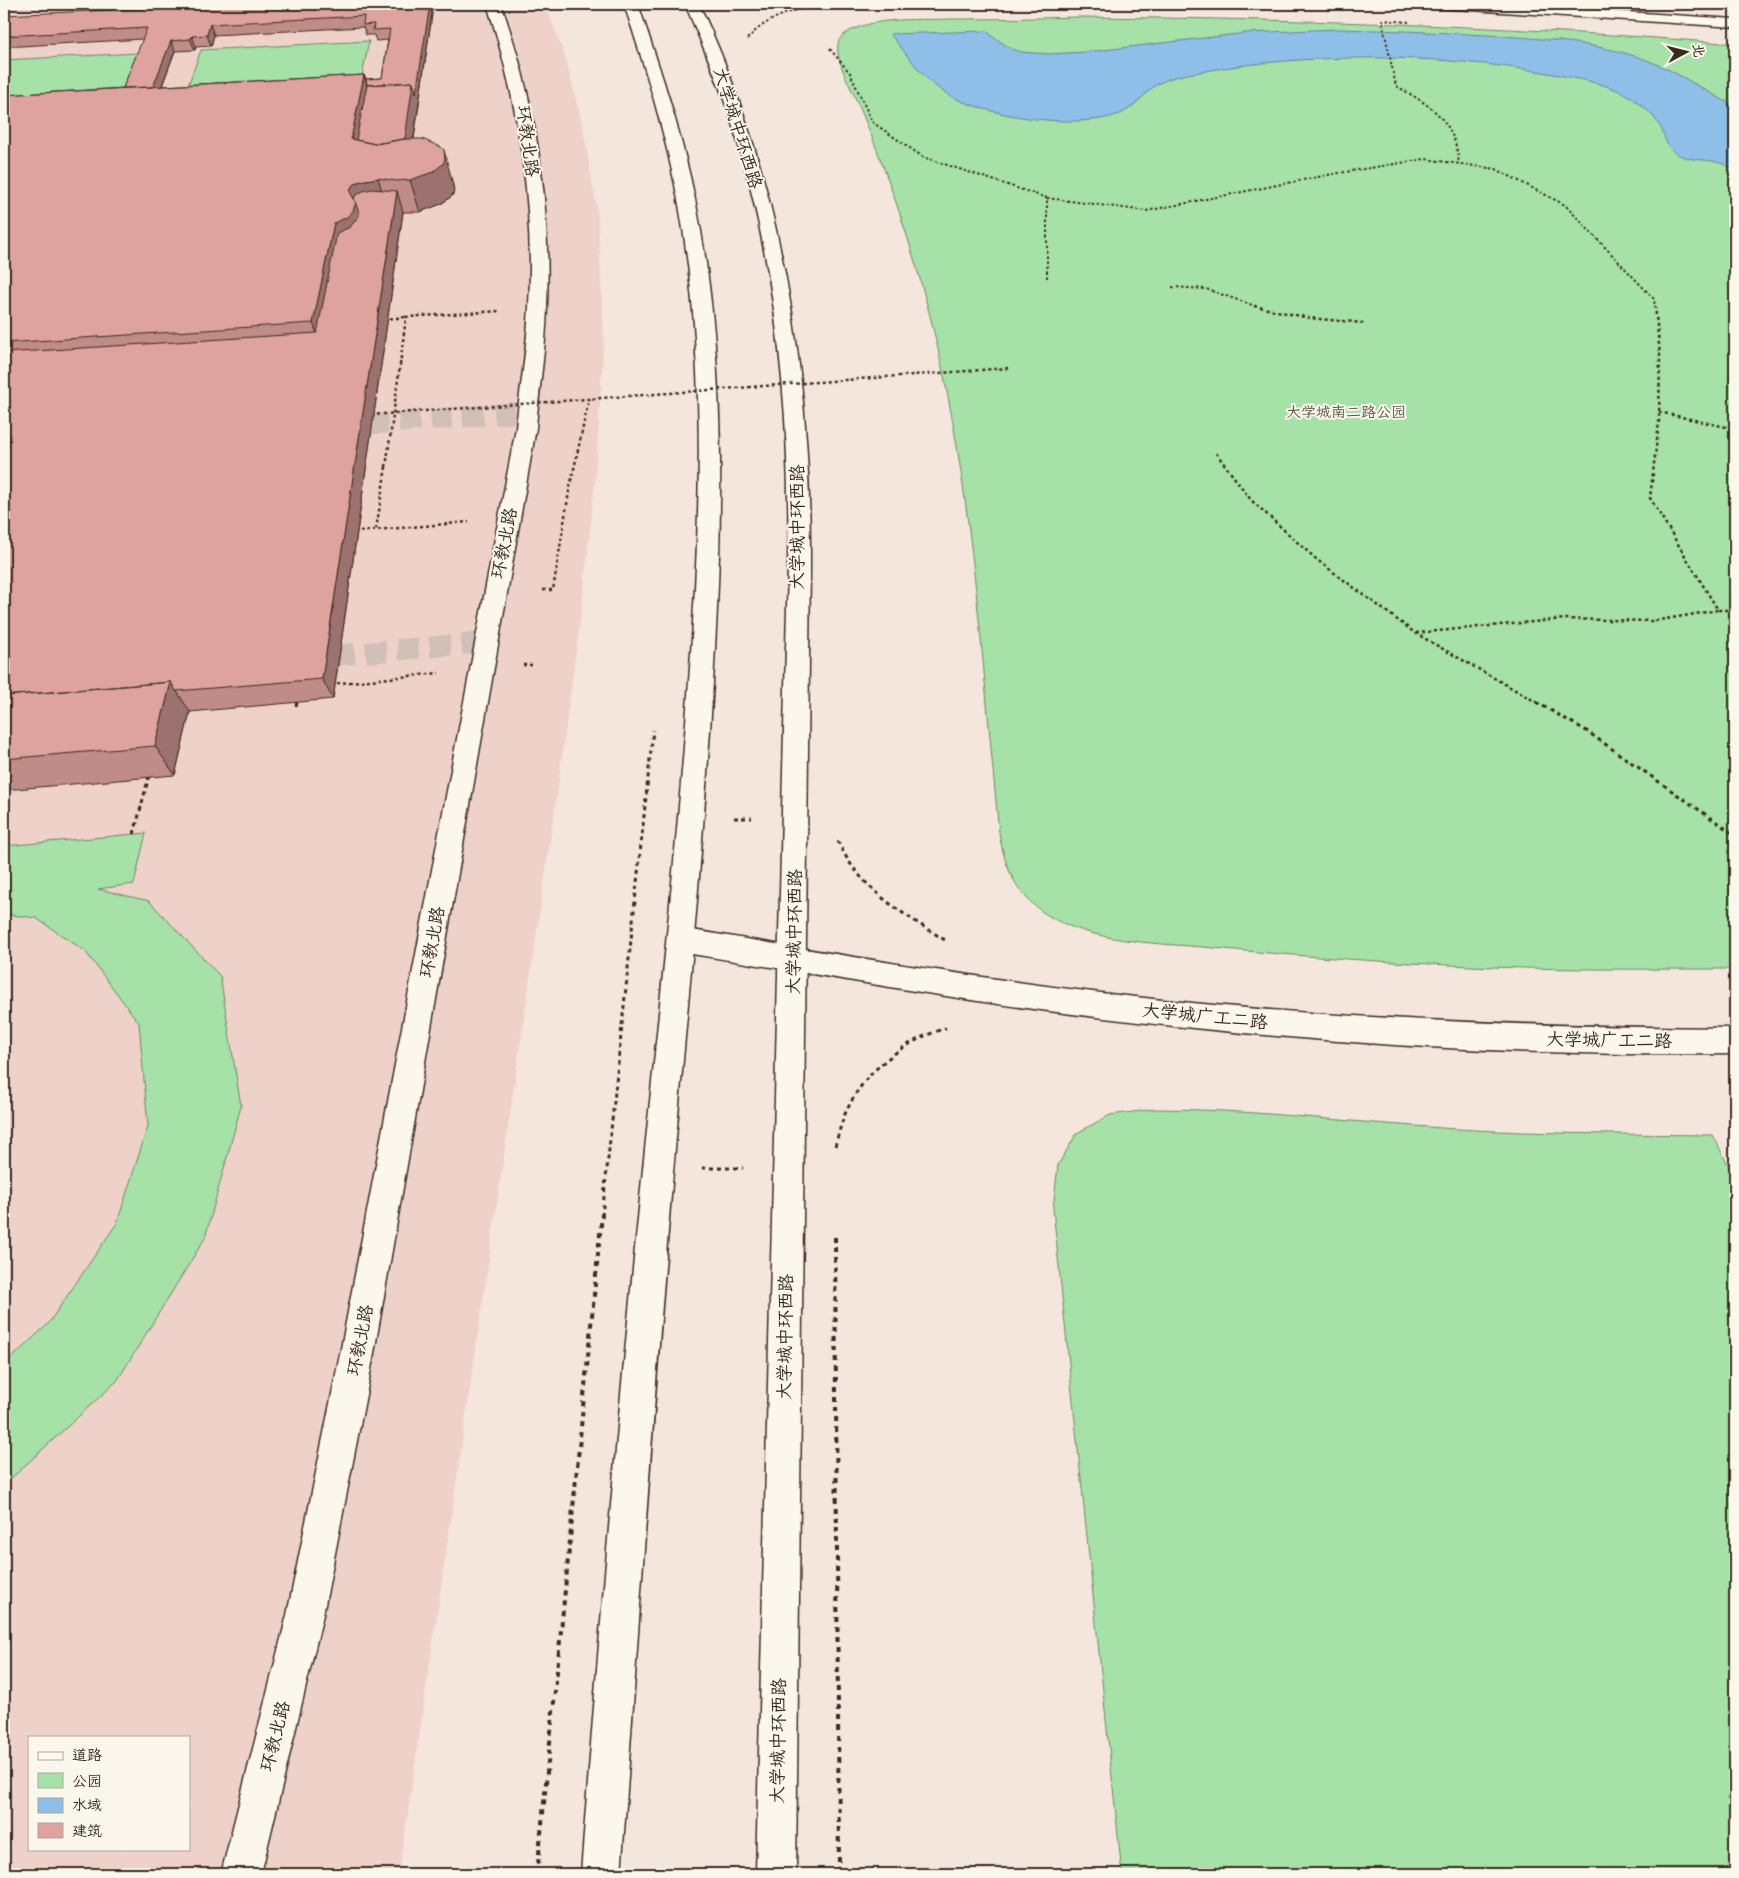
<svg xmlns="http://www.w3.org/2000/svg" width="1739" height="1878" viewBox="0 0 1739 1878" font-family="Caveat,'LXGW WenKai TC',sans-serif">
  <rect width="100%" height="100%" fill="#f5e6dd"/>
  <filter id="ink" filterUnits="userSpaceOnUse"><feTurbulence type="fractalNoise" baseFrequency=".02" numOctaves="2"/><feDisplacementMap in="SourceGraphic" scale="10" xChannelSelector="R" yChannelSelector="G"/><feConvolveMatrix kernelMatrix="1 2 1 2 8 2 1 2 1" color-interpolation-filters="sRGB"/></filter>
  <g filter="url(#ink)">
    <!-- built -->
    <path fill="#eed2ca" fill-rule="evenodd" d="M 4,4 L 545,4 L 566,59 L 583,127 L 598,216 L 604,337 L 595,483 L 583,598 L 558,787 L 399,1874 L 4,1874 ZM 29,1737 L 189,1737 L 189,1849 L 29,1849 Z"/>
    <!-- green -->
    <path fill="#a6e1a7" stroke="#708662" d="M 1080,17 C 1299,19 1517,26 1735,44 L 1735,969 C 1654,969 1573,970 1492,967 C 1399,963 1306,957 1214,948 C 1162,943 1102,944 1054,919 C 1018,899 1005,871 999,832 C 980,647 972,459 920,279 C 902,217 882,158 856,99 C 850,86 831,52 840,39 C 846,30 862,26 873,23 C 899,18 926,20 952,19 C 995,19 1038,18 1080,17 Z
      M 369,41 L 359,92 L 182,102 L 201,50 Z
      M 138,53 L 116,107 L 4,113 L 4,60 Z
      M 146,833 L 134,884 L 98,889 L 149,901 L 220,976 L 241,1106 L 205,1238 L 117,1381 L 4,1485 L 4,1365 L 48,1324 L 117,1223 L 148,1126 L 139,1023 L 85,951 L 36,918 L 4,914 L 4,846 Z
      M 1155,1109 C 1242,1109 1328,1120 1414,1126 C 1514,1134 1613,1134 1713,1135 L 1735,1179 L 1735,1874 L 1122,1874 L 1053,1209 L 1058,1165 L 1077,1133 L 1110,1115 Z"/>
    <!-- water -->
    <path fill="#8dbfe9" stroke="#6c8398" d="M 1337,29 C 1386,30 1436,32 1486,35 C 1538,38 1594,42 1644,59 C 1677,71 1704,91 1735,106 L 1735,171 C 1714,154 1692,165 1674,152 C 1666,146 1665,137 1661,128 C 1654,114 1638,101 1624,93 C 1601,82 1573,78 1548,73 C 1440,54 1308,52 1200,72 C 1186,74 1169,77 1156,85 C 1144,94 1134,108 1120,114 C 1078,130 986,117 947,94 C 924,81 907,54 890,34 L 987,31 L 993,37 L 1012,49 L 1021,52 L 1048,54 L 1087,52 L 1246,33 Z"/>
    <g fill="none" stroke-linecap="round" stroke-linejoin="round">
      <!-- minor-tunnel -->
      <path stroke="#d0c0b7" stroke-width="21" stroke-dasharray="21 11" stroke-linecap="butt" d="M 335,427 L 528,412
        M 302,658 L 487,642"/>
      <!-- minor casing -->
      <g stroke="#3b2a1e" stroke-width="3">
        <path id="minor" d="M 487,4 L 501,4 C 536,101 551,204 547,307 C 546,347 539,388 536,428 L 373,1359 L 323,1615 L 261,1874 L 221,1874 L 287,1615 L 339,1359 L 516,428 C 520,388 527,348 529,307 C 534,203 519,103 487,4 Z
          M 680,928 C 826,952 971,978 1118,995 C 1323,1019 1529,1027 1735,1028 L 1735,1054 C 1501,1057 1265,1040 1033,1009 C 915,993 798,971 680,952 L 670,948 L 666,940 L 670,932 Z"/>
      </g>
      <!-- major casing -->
      <g stroke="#3b2a1e" stroke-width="3">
        <path id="major" d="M 624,4 L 638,4 C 661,71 682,134 696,204 C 726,355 723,513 714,666 C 705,824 690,981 676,1138 C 654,1383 639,1629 621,1874 L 581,1874 C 600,1616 623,1358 650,1101 C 665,956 680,812 690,667 C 701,514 706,356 679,205 C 666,135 646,70 624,4 Z
          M 685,4 L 699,4 C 782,179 811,373 810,566 L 796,1874 L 756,1874 L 788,566 C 791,415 777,260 730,117 C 717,78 701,41 685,4 Z
          M 1433,4 L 1504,4 L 1735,19 L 1735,27 L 1440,8 L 1435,7 Z"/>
      </g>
      <!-- path-far3 -->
      <path stroke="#3b2a1e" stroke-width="2" stroke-dasharray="2.5 2.5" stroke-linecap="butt" d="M 1381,4 L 1406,6
        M 1409,22 L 1382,20 L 1396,86 C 1432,106 1455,120 1459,164
        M 747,39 C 773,11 807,6 844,4
        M 830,49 L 850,73 L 872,122 L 923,157 L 1047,198 L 1047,280
        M 1047,198 L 1146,211 L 1333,174 L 1425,159 L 1496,169 L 1565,205 L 1654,299 L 1655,307
        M 1172,287 L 1206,289 L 1258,307"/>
      <!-- path-far2 -->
      <path stroke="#3b2a1e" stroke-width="2.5" stroke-dasharray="3 3" stroke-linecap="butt" d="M 1254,306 L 1309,318 L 1364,323
        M 1655,306 L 1660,354 L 1659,422 L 1650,498 L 1718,610 L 1735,610
        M 384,319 L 406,317
        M 400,365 L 406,317 L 500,311
        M 1659,412 L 1735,429
        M 1216,453 L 1251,500 L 1317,560 L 1415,633 L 1538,703
        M 386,467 L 376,530 L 469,522
        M 354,532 L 376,530
        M 543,590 L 553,590 L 569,492 L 589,399
        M 1416,633 L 1564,619 L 1654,621 L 1718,610
        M 523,665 L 532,665
        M 331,684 L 439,673
        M 296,703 L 297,698"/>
      <!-- path-far1 -->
      <path stroke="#3b2a1e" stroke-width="3" stroke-dasharray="4 4" stroke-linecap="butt" d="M 1536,702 L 1585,730 L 1735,835
        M 296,706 L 297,702
        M 734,818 L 752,818
        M 134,834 L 149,776
        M 838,841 C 858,888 903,914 945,940
        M 835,1146 C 839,1133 842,1118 849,1106 C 867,1068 907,1040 946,1028
        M 702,1168 L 743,1168
        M 602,1216 L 653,730"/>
      <!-- path -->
      <path stroke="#3b2a1e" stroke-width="4" stroke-dasharray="5 5" stroke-linecap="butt" d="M 835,1237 L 839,1874
        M 537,1874 L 602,1214"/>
      <!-- minor -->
      <use href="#minor" fill="#fbf7ec" fill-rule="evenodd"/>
      <!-- major -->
      <use href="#major" fill="#fbf7ec" fill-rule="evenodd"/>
      <!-- path-bridge -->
      <path stroke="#3b2a1e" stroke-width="2.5" stroke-dasharray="3 3" stroke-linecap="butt" d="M 371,415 L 1008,368
        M 386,467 L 400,365"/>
    </g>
    <!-- wall -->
    <path fill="#bf8c89" stroke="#3b2a1e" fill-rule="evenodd" d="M 430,4 L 432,14 L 414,139 L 452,181 L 454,191 L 452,196 L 441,204 L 420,212 L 403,212 L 333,699 L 190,712 L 175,775 L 4,790 L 4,95 L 123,88 L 143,39 L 4,47 L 4,15 ZM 363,27 L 366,35 L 374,35 L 376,41 L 388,40 L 382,78 L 366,79 L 364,75 L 162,86 L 175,51 L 195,50 L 196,47 L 211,46 L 214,35 Z"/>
    <!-- shaded-wall -->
    <path fill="#9b726f" stroke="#3b2a1e" d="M 430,4 L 432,14 L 409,170 L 385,176 L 413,82 Z
      M 210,24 L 214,35 L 211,46 L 207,35 Z
      M 192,36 L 196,47 L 195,50 L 190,39 Z
      M 171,41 L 175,51 L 156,101 L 151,91 Z
      M 364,75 L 373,106 L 364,151 L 351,139 Z
      M 444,150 L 452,181 L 454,191 L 452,196 L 441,204 L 420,212 L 410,180 Z
      M 378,178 L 388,210 L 325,355 L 313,323 L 334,223 L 350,192 L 352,186 L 360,181 Z
      M 397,191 L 403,212 L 333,699 L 322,679 Z
      M 171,682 L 190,712 L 175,775 L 155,746 Z"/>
    <!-- building -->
    <path fill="#dea39f" stroke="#3b2a1e" d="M 245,4 L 430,4 L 416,93 L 413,82 L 367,85 L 366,79 L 382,78 L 390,29 L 373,30 L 374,24 L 363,25 L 364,16 L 210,24 L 207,35 L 192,36 L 190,39 L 171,41 L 153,87 L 123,88 L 147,28 L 4,36 L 4,15 Z
      M 364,75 L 351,139 L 375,144 L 403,139 L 422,139 L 441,147 L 444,150 L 445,159 L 443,164 L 433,172 L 410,180 L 396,181 L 378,178 L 360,181 L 352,186 L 350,192 L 356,202 L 353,211 L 347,217 L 334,223 L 313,323 L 4,343 L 4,95 Z
      M 413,82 L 405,139 L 375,144 L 356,140 L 367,85 Z
      M 372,189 L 397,191 L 322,679 L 176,691 L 171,682 L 4,696 L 4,353 L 317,333 L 337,233 L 350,227 L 359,216 L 359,212 L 354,199 L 355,196 L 363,191 Z
      M 171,682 L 155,746 L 4,759 L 4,696 Z"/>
  </g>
  <g text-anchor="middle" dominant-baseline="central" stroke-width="4" stroke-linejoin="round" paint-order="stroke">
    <!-- far-park labels -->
    <g font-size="15" fill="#565840" stroke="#fbf7ec">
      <text x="1346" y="412">大学城南二路公园</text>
    </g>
    <!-- street labels -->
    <g font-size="18" fill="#3b2a1e" stroke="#fbf7ec">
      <text transform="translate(738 128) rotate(73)">大学城中环西路</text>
      <text transform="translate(528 141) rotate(82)">环教北路</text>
      <text transform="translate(797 527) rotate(-90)">大学城中环西路</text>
      <text transform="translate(504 543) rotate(-79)">环教北路</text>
      <text transform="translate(794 932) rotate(-89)">大学城中环西路</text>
      <text transform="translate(432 942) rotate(-80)">环教北路</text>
      <text transform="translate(1205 1016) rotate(6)">大学城广工二路</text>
      <text transform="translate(1609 1040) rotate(1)">大学城广工二路</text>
      <text transform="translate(785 1337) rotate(-89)">大学城中环西路</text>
      <text transform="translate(360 1340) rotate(-79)">环教北路</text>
      <text transform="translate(275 1736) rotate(-76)">环教北路</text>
      <text transform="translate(778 1741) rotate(-89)">大学城中环西路</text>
    </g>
  </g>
  <!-- margin -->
  <rect width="1739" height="1878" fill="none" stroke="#fbf7ec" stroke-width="20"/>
  <rect x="10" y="10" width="1719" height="1858" fill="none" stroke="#3b2a1e" stroke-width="2" filter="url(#ink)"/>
  <!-- legend -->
  <rect x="28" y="1736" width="162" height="115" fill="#fbf7ec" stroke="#aea59a"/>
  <rect x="38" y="1752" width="25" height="8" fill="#fbf7ec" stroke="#aea59a"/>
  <text x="72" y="1760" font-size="15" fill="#3b2a1e">道路</text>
  <rect x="38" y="1773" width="25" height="15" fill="#a6e1a7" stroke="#aea59a"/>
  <text x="72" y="1786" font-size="15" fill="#3b2a1e">公园</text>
  <rect x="38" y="1798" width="25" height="15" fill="#8dbfe9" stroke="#aea59a"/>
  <text x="72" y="1810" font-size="15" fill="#3b2a1e">水域</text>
  <rect x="38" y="1823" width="25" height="15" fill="#dea39f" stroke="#aea59a"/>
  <text x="72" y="1836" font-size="15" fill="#3b2a1e">建筑</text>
  <!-- north arrow -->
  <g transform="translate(1686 52) rotate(83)" stroke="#fbf7ec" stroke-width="4" paint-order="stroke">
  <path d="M0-4L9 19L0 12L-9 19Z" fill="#3b2a1e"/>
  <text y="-8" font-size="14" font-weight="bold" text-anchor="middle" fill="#3b2a1e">北</text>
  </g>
</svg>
